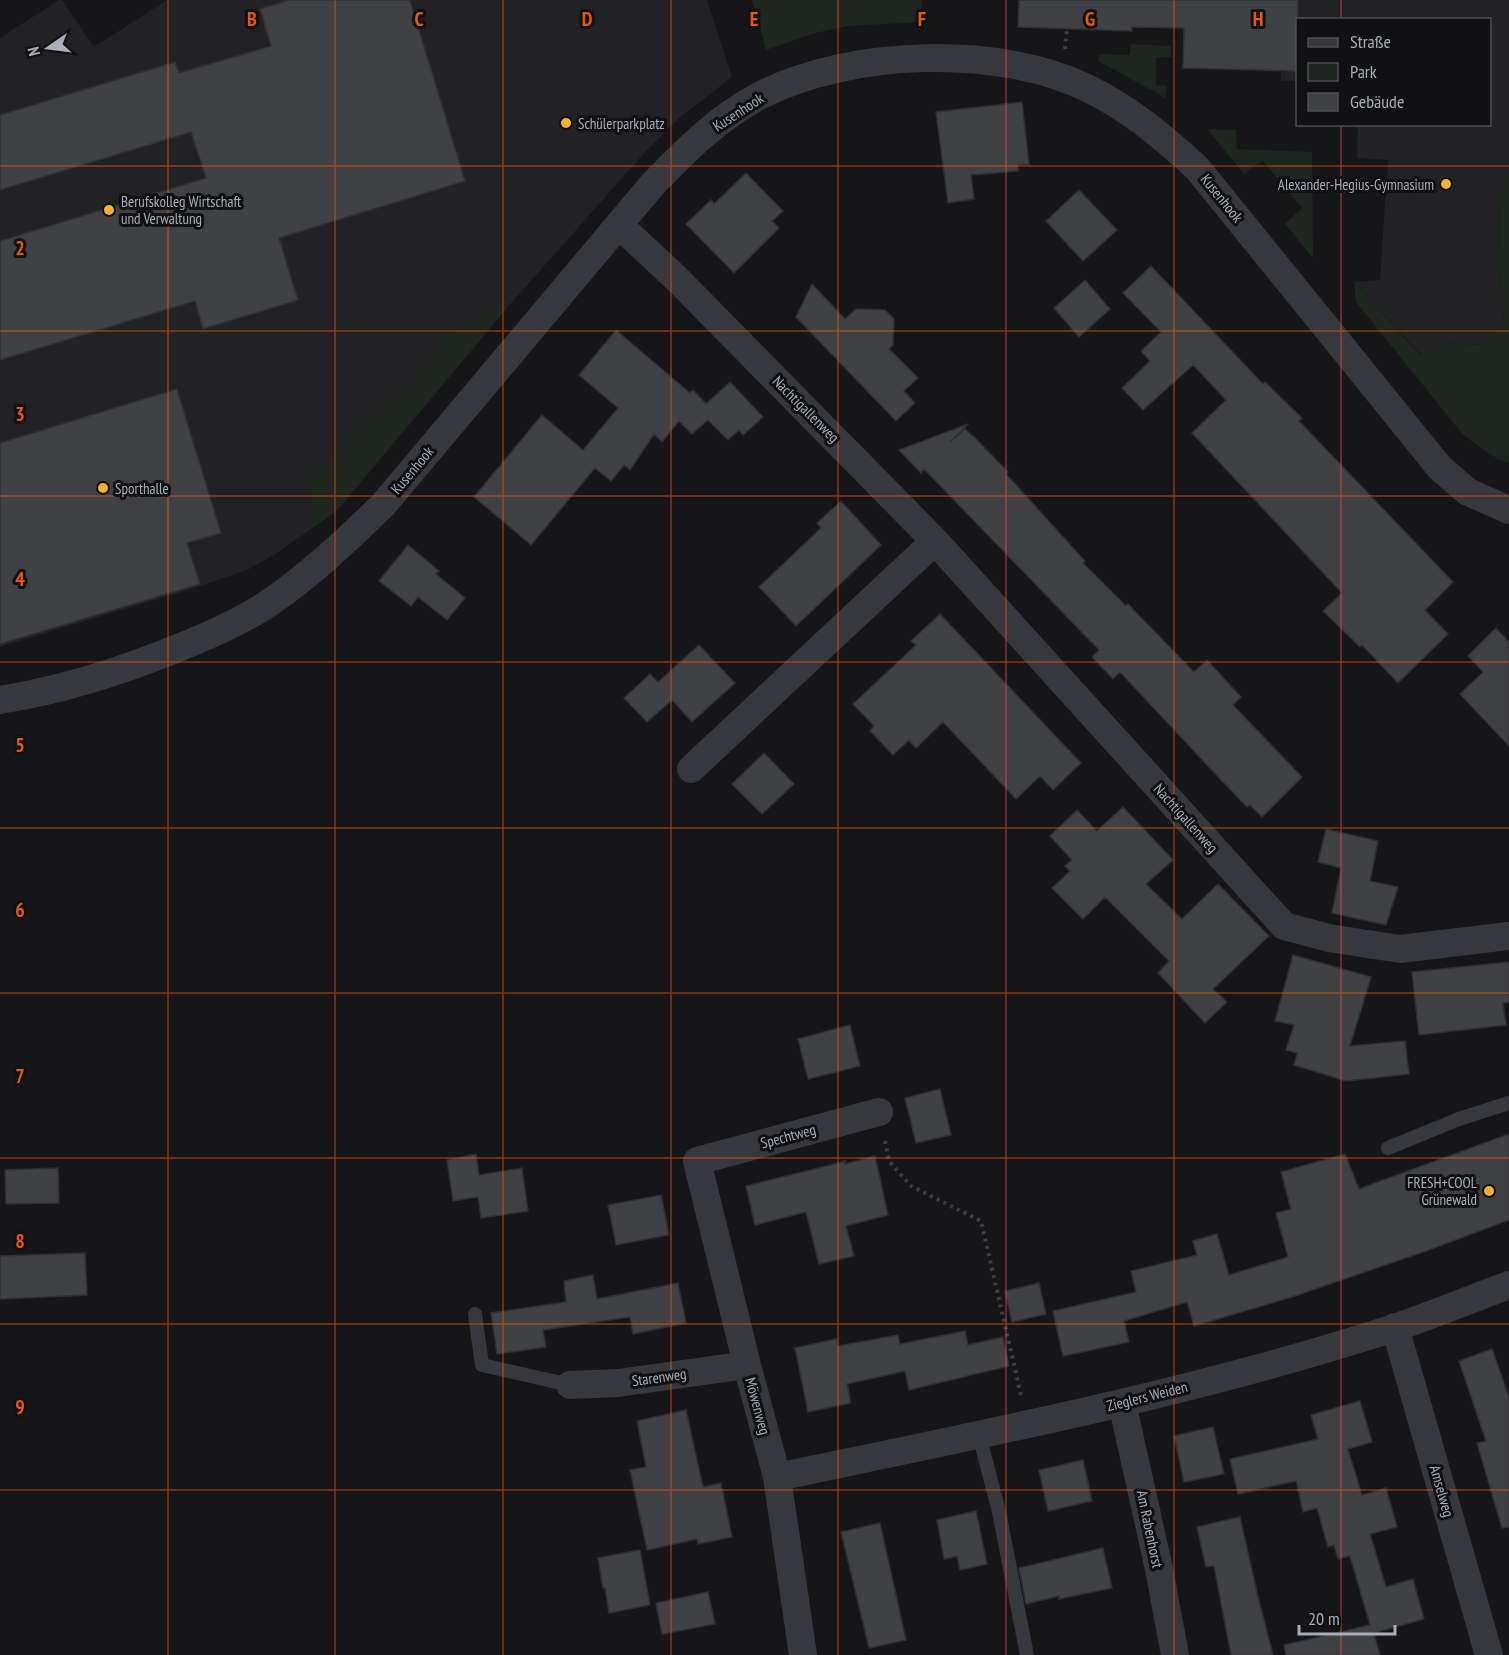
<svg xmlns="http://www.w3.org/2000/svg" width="1509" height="1655" viewBox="0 0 1509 1655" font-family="'PT Sans Narrow',sans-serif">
  <rect width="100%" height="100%" fill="#161618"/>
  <!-- built -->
  <path fill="#222225" d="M 59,0 L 62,0 L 94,47 L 167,0 L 707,0 L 732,77 L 678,119 L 646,151 L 507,308 L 339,508 L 324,520 L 277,553 L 249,569 L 201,586 L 0,647 L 0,38 Z
    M 1283,0 L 1509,0 L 1509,174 L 1500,194 L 1499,265 L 1504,322 L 1485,345 L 1441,343 L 1421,355 L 1354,282 L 1380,280 L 1388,160 L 1357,158 L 1358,125 L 1490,124 L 1490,20 L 1298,20 L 1297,81 L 1281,81 Z"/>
  <!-- green -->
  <path fill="#1e261f" d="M 752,0 L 922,0 L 920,22 L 848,26 L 815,33 L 766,50 Z
    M 1130,44 L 1171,46 L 1171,57 L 1156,58 L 1156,85 L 1167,86 L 1166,98 L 1100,62 L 1098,58 L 1101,54 L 1130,55 Z
    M 1207,129 L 1236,130 L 1237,149 L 1312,152 L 1313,258 L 1285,224 L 1302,208 L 1263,161 L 1244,174 Z
    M 1509,174 L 1509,463 L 1498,459 L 1464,436 L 1356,302 L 1354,282 L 1420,355 L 1441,343 L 1485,345 L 1504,321 L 1499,265 L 1500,194 Z
    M 492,307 L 507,308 L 339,508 L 313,527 L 316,501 L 306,481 L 361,425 L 406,390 L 446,340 Z"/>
  <!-- building -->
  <path fill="#404145" stroke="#303034" stroke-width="1.5" d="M 289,0 L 410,0 L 465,181 L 279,238 L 298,300 L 203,329 L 195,301 L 0,360 L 0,241 L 206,178 L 191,132 L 0,190 L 0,115 L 175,62 L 179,73 L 271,46 L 260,9 Z
    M 1019,0 L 1298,0 L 1298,71 L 1183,68 L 1184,28 L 1132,27 L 1132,31 L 1018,27 Z
    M 1022,102 L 1029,164 L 1018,165 L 1018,171 L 971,175 L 974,199 L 948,203 L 936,112 Z
    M 746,173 L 783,211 L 772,221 L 779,228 L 734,273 L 686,224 L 711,200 L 714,204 Z
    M 1079,190 L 1117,230 L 1083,261 L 1046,221 Z
    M 1151,266 L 1263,384 L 1265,382 L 1302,418 L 1299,421 L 1453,582 L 1425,610 L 1448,634 L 1398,683 L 1362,645 L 1360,647 L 1323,611 L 1342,593 L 1192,433 L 1226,400 L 1193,365 L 1143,410 L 1122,388 L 1150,361 L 1141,351 L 1161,332 L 1123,293 Z
    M 1085,280 L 1110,309 L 1079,337 L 1054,308 Z
    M 812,284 L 845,319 L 856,309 L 885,310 L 894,319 L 893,345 L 889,349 L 918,378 L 904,391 L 915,403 L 896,421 L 796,317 Z
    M 616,330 L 690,393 L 693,390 L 706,404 L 730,382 L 763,417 L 743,435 L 739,430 L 728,440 L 708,420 L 692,434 L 679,421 L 662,442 L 654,434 L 630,470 L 624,465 L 611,481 L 595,468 L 531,545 L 474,497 L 542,415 L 583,450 L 618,408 L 579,375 Z
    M 177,389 L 221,533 L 187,543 L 200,584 L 0,644 L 0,443 Z
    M 968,424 L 950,442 L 965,429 L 976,439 L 1008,472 L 1006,474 L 1085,561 L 1083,563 L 1126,606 L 1128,604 L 1194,672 L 1207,660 L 1241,697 L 1233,705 L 1302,777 L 1262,817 L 1250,805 L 1247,807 L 1222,781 L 1120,672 L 1113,679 L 1092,657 L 1099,650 L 924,469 L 921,473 L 899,450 Z
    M 841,501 L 881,545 L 796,626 L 759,587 L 821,528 L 817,523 Z
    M 408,545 L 439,571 L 436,574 L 465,598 L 447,620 L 418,597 L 411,606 L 379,581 Z
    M 940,614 L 1081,763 L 1053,790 L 1040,776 L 1016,799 L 943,722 L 916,748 L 909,740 L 893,755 L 870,731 L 874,726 L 853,704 L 916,645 L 911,641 Z
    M 1496,628 L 1509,642 L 1509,746 L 1460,694 L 1483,672 L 1468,656 Z
    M 699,645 L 735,683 L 692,722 L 672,700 L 647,722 L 624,698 L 650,674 L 658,682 Z
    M 764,753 L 794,784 L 762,814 L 732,784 Z
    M 1123,807 L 1173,860 L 1146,884 L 1182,919 L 1218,884 L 1269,936 L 1213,989 L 1227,1002 L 1205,1023 L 1158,973 L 1169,961 L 1105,897 L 1083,919 L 1052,888 L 1070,871 L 1065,866 L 1072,860 L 1050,836 L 1077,810 L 1097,831 Z
    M 1326,829 L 1378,841 L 1370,881 L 1398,887 L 1386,925 L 1332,913 L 1341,868 L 1318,862 Z
    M 1293,955 L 1371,977 L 1350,1046 L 1405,1041 L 1409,1074 L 1346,1081 L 1294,1065 L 1297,1053 L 1286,1050 L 1294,1025 L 1275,1021 Z
    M 1509,962 L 1509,1002 L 1503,1003 L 1506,1025 L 1419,1035 L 1412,972 Z
    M 850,1025 L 860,1066 L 808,1079 L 798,1039 Z
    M 940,1089 L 951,1135 L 916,1143 L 905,1098 Z
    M 1509,1134 L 1509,1220 L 1426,1251 L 1292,1297 L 1194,1326 L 1187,1302 L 1124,1321 L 1129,1342 L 1063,1356 L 1053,1311 L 1136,1292 L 1131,1271 L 1197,1255 L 1193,1241 L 1217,1234 L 1229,1275 L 1288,1257 L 1276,1213 L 1291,1209 L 1281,1172 L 1345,1154 L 1359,1189 Z
    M 476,1154 L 479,1175 L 522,1168 L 528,1211 L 481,1218 L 478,1197 L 453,1201 L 447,1160 Z
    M 875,1156 L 888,1215 L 846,1226 L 854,1256 L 819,1264 L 806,1212 L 755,1225 L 746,1186 L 831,1165 L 845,1161 L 845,1164 Z
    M 58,1168 L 59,1203 L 6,1204 L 5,1170 Z
    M 661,1195 L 669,1235 L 616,1245 L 608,1205 Z
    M 85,1253 L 87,1295 L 0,1299 L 0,1256 Z
    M 593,1275 L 597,1299 L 678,1283 L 686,1323 L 633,1334 L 630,1317 L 543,1330 L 546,1347 L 497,1354 L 491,1313 L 566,1302 L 564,1281 Z
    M 1039,1283 L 1046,1314 L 1012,1322 L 1005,1291 Z
    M 965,1331 L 968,1345 L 1003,1337 L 1009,1366 L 909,1390 L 905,1371 L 847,1384 L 851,1403 L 808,1412 L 795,1348 L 836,1339 L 838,1346 L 898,1335 L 900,1344 Z
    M 1492,1349 L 1509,1397 L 1509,1527 L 1502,1528 L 1477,1443 L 1486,1441 L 1459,1361 Z
    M 1360,1401 L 1372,1442 L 1348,1449 L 1362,1495 L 1386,1488 L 1397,1527 L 1370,1534 L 1386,1587 L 1413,1579 L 1424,1619 L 1374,1633 L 1380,1655 L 1286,1655 L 1284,1645 L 1370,1625 L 1350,1556 L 1338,1559 L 1334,1545 L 1328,1547 L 1317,1508 L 1303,1512 L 1296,1481 L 1238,1494 L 1230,1459 L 1318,1439 L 1311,1415 Z
    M 686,1410 L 703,1487 L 721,1483 L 732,1537 L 698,1544 L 697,1539 L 647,1550 L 630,1470 L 646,1467 L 637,1421 Z
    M 1213,1427 L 1224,1474 L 1184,1482 L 1174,1436 Z
    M 1083,1460 L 1092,1501 L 1048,1511 L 1039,1470 Z
    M 976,1511 L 987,1564 L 960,1570 L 957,1556 L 944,1559 L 937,1520 Z
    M 1240,1517 L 1258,1597 L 1273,1655 L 1231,1655 L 1214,1566 L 1206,1567 L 1197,1527 Z
    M 880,1523 L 906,1640 L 869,1648 L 841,1532 Z
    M 1103,1548 L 1112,1588 L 1059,1599 L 1059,1596 L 1026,1604 L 1019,1568 Z
    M 640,1550 L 650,1605 L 609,1613 L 605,1588 L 603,1588 L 598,1558 Z
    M 708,1592 L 715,1624 L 662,1634 L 656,1603 Z"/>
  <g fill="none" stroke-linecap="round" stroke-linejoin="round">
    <!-- path -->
    <path stroke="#3d3f44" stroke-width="4" stroke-dasharray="3 4.5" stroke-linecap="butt" d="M 1065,49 L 1067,28
      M 885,1141 L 889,1161 L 911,1186 L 981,1221 L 1021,1395"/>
    <!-- service -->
    <path stroke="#37383d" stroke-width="14" d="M 1388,1148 L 1459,1119 L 1509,1103
      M 475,1314 L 482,1365 L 570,1385
      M 979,1435 L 999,1512 L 1027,1655"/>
    <!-- minor -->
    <path stroke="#37383d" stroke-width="28" d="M 619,225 L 676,278 L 935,541 L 1284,926 L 1329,938 L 1400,949 L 1509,936
      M 0,700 C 63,690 125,670 183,646 C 213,634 242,621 269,603 C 310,575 347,540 383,505 L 653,184 C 686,150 719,117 761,95 C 850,50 997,44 1087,88 C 1129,108 1163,137 1197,168 L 1440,468 L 1468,492 L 1509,510
      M 691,769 L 935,541
      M 1395,1327 L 1489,1655
      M 570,1385 L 618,1383 L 747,1365
      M 1122,1403 L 1159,1569 L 1175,1655
      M 777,1477 C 984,1434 1193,1393 1394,1328 C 1433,1315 1471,1299 1509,1285
      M 803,1655 L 777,1477 L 747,1365 L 697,1161 L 879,1112"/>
  </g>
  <!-- grid -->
  <path fill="none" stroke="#e8590c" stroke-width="1.5" stroke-opacity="0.55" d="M 168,0 L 168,1655M 335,0 L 335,1655M 503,0 L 503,1655M 671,0 L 671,1655M 838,0 L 838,1655M 1006,0 L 1006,1655M 1174,0 L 1174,1655M 1341,0 L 1341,20M 1341,124 L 1341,1655M 0,166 L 1509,166M 0,331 L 1509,331M 0,496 L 1509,496M 0,662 L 1509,662M 0,828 L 1509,828M 0,993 L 1509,993M 0,1158 L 1509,1158M 0,1324 L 1509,1324M 0,1490 L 1509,1490"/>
  <!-- markers -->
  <g fill="#f2b134" stroke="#111113" stroke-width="2">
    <circle cx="566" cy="123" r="6"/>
    <circle cx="1446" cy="184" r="6"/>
    <circle cx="109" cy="210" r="6"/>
    <circle cx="103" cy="488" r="6"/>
    <circle cx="1489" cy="1191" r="6"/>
  </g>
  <g text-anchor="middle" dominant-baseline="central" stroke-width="6" stroke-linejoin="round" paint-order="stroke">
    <!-- street labels -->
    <g font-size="15" fill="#a8adb8" stroke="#111113">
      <text transform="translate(738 112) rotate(-33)">Kusenhook</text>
      <text transform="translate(1222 198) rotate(51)">Kusenhook</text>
      <text transform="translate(806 409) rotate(45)">Nachtigallenweg</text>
      <text transform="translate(412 470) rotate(-50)">Kusenhook</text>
      <text transform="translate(1186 818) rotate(48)">Nachtigallenweg</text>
      <text transform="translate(788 1136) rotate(-15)">Spechtweg</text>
      <text transform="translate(659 1377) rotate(-8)">Starenweg</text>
      <text transform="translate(1147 1396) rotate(-14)">Zieglers Weiden</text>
      <text transform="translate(758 1406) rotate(75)">Möwenweg</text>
      <text transform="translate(1442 1491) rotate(74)">Amselweg</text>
      <text transform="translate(1150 1529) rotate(78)">Am Rabenhorst</text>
    </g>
    <!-- poi labels -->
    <g font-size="15" fill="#a8adb8" stroke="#111113" text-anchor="start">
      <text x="578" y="123">Schülerparkplatz</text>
      <text x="1434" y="184" text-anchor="end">Alexander-Hegius-Gymnasium</text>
      <text x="121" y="201">Berufskolleg Wirtschaft<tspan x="121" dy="17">und Verwaltung</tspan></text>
      <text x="115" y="488">Sporthalle</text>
      <text x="1477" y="1182" text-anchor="end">FRESH+COOL<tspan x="1477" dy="17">Grünewald</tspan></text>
    </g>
  </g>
  <g font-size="20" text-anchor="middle" font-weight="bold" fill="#e8590c" stroke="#111113" stroke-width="6" stroke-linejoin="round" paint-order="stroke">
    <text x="252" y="26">B</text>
    <text x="419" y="26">C</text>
    <text x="587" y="26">D</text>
    <text x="754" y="26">E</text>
    <text x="922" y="26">F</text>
    <text x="1090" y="26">G</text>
    <text x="1258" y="26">H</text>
    <text x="20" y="255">2</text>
    <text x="20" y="421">3</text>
    <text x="20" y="586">4</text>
    <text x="20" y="752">5</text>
    <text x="20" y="917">6</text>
    <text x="20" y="1083">7</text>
    <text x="20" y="1248">8</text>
    <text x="20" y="1414">9</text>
  </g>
  <!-- legend -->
  <rect x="1296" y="18" width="195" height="108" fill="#111113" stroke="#4d4f55" stroke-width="1.5"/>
  <rect x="1308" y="38" width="30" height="9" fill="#37383d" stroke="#4d4f55" stroke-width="1.5"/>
  <text x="1350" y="48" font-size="18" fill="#a8adb8">Straße</text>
  <rect x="1308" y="63" width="30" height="18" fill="#1e261f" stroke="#4d4f55" stroke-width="1.5"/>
  <text x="1350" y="78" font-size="18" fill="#a8adb8">Park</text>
  <rect x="1308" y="93" width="30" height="18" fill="#404145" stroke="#4d4f55" stroke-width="1.5"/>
  <text x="1350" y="108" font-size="18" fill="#a8adb8">Gebäude</text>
  <!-- north arrow -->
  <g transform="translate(48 48) rotate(256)" stroke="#111113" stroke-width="4.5" paint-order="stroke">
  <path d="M0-4.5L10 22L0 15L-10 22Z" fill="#a8adb8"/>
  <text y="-9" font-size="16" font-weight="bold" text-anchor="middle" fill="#a8adb8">N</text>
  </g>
  <!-- scale -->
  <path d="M1299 1625v9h96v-9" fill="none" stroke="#a8adb8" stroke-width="3"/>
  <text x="1308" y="1625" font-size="18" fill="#a8adb8" stroke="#111113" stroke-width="4.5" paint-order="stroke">20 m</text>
</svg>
